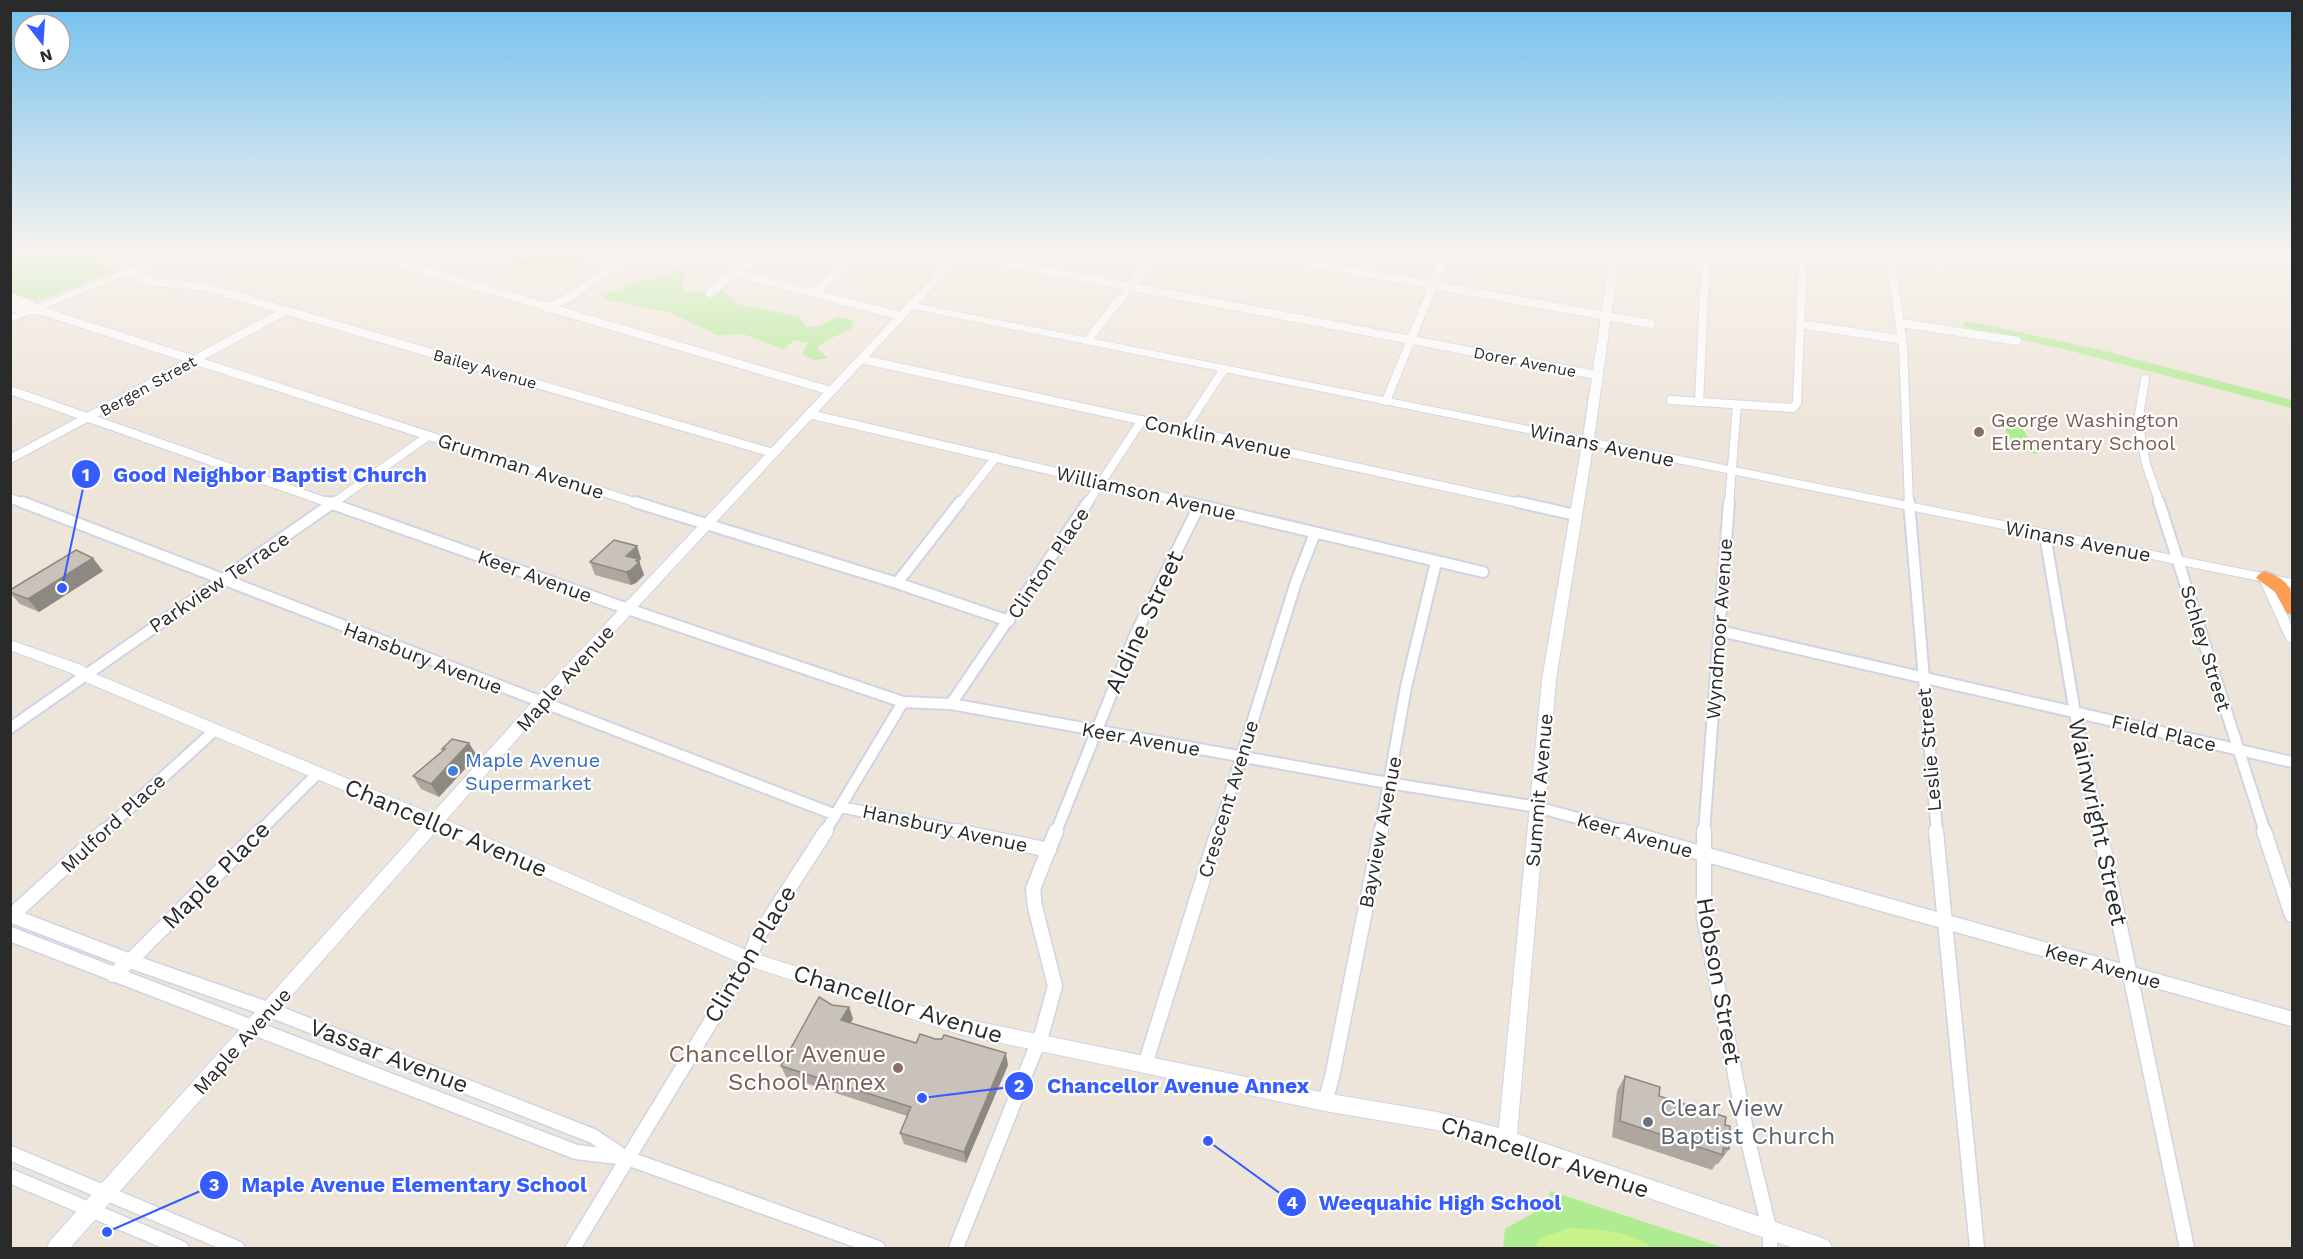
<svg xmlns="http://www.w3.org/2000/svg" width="2303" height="1259" viewBox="0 0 2303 1259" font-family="'Work Sans',sans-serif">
  <rect width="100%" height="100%" fill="#eee5da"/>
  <!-- green -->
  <path fill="#afeb90" d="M 11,251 L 83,251 L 95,262 L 113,272 L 11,311 Z
    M 541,251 L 579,251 L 588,253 L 587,260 C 565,272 543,270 518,266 L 515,260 L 532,257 Z
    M 678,269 L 685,274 L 681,282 L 685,291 L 700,291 L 709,295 L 721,290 L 739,304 L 800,317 L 806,327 L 820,326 L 837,317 L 853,320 L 851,329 C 839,336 825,338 817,349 L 828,358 L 814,360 L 802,354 L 808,343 L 794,340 L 784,349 L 743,334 L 717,335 L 669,312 L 605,300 L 601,294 L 625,288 L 640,279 L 651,280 Z
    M 1966,321 L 2097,349 L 2292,400 L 2292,408 L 2063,349 L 1962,326 Z
    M 2005,424 L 2021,426 L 2038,454 L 2009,449 Z
    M 1550,1191 L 1724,1248 L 1503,1248 L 1505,1229 L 1549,1204 Z"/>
  <!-- pitch -->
  <path fill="#c7f38a" d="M 1569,1228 C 1598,1229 1628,1230 1653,1248 L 1534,1248 L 1540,1238 Z"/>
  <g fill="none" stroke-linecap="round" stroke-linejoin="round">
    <!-- street-far2 casing -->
    <g stroke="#cfd3e5" stroke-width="10">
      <path id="street-far2" d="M 358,251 L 831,391
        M 1241,251 L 1651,324
        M 1541,251 L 1614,263
        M 1858,251 L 1943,263
        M 1889,251 L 1903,346 L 1909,504
        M 959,254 L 1596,375
        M 127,272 L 148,281 L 206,287 L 773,453
        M 735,273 L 901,316
        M 710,293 L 763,251
        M 814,293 L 862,251
        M 10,297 L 30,304 L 34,309
        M 10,305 L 19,309 L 42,311 L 640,504
        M 547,308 L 571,296 L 637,251
        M 1901,323 L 2017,341
        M 1800,324 L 1903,340
        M 1087,341 L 1158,251
        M 861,359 L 1524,504
        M 2145,379 L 2138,421 L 2146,464 L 2160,504
        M 10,390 L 332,504
        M 1671,400 L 1793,408 L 1797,403 L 1803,251
        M 1386,401 L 1447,251
        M 1699,401 L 1706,251
        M 809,414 L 1193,504
        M 1185,429 L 1224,369
        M 10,459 L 285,311
        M 10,498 L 25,504
        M 332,504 L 428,436
        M 959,504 L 996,457
        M 1087,504 L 1142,420
        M 1729,504 L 1737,405"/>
    </g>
    <!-- street-far1 casing -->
    <g stroke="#cfd3e5" stroke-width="14">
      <path id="street-far1" d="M 22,502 L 836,815
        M 327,502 L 628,609 L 903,702 L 951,704 L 1377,781 L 1537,807 L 1628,832
        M 635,502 L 897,583 L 1009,621
        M 1186,502 L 1483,572
        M 1518,502 L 1575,515
        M 1909,502 L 1937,832
        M 2159,502 L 2265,832
        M 2045,535 L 2075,713 L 2100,832
        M 897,583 L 960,502
        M 1720,631 L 2292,762
        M 951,704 L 1088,502
        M 10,728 L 334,502
        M 841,807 L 964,832
        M 103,832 L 215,730
        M 259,832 L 318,773
        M 825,832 L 903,702
        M 1056,832 L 1135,635 L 1199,506
        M 1218,832 L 1296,582 L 1315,533
        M 1380,832 L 1406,687 L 1436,562
        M 1704,832 L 1729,502"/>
    </g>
    <!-- street casing -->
    <g stroke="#cfd3e5" stroke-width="17">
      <path id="street" d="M 957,831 L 1049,850
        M 1622,831 L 2292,1019
        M 1704,831 L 1704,918 L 1749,1145 L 1770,1232 L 1770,1248
        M 1936,831 L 1977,1248
        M 2100,831 L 2187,1248
        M 2264,831 L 2292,915
        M 10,915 L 130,961 L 270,1010 L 593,1136 L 624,1157
        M 10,917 L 104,831
        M 10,934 L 576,1152 L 627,1158 L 878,1248
        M 113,975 L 130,961 L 260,831
        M 1145,1065 L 1218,831
        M 1325,1102 L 1332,1077 L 1381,831
        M 10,1153 L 237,1248
        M 10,1176 L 181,1248
        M 573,1248 L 749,959 L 757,938 L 826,831
        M 956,1248 L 1043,1030 L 1055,986 L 1035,907 L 1033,889 L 1056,831"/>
    </g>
    <!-- secondary casing -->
    <g stroke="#cfd3e5" stroke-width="2">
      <path id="secondary" d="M 175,251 L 187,251 L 10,322 L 10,315 Z
        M 957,251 L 967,251 L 918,304 L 1583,437 L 1611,251 L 1620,251 L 1594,439 L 2292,579 L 2292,587 L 2274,584 L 2292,627 L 2292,643 L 2287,641 L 2260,581 L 1593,446 L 1556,680 L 1517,1134 L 1822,1238 L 1829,1241 L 1832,1248 L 1794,1248 L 1507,1149 L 1437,1130 L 1325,1111 L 959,1034 L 743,964 L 437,830 L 70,1248 L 47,1248 L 50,1241 L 424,824 L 88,683 L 71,673 L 10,650 L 10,640 L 81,665 L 98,675 L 432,814 L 535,699 ZM 913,309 L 1582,444 L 1542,680 L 1499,1128 L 1437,1112 L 1325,1093 L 959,1018 L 753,953 L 446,820 L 545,707 Z"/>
    </g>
    <!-- highway casing -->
    <g stroke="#c8c8c8" stroke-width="3">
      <path id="highway" d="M 2265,572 C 2291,580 2292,589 2292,614 L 2286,612 L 2275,592 L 2256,578 L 2259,574 Z"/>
    </g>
    <!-- street-far2 -->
    <use href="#street-far2" stroke="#fff" stroke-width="8"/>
    <!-- street-far1 -->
    <use href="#street-far1" stroke="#fff" stroke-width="10"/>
    <!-- street -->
    <use href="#street" stroke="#fff" stroke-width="14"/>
    <!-- secondary -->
    <use href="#secondary" fill="#fff" fill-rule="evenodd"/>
    <!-- highway -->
    <use href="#highway" fill="#ff9d54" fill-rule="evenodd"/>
  </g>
  <!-- wall -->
  <path fill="#ada7a0" d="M 637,546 L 641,559 L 639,561 L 644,575 L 636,583 L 631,585 L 595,575 L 590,562 Z
    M 103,571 L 39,612 L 20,604 L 10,593 L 10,590 Z
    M 469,743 L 477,756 L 439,797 L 421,789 L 413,776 L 443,751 L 442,749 Z
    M 832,1005 L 849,1007 L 853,1019 L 850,1023 L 916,1043 L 1008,1065 L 966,1163 L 904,1144 L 900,1133 L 907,1116 L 786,1077 L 781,1066 Z
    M 1625,1076 L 1659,1096 L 1725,1125 L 1729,1149 L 1718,1164 L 1716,1164 L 1712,1170 L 1612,1137 L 1617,1091 Z"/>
  <!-- shaded-wall -->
  <path fill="#8d8882" d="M 637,546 L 641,559 L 639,561 L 644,575 L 636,583 L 631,585 L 626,572 L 626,556 Z
    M 93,558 L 103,571 L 39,612 L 28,599 Z
    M 469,743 L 477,756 L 439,797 L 431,784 Z
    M 849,1007 L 853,1019 L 845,1032 L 841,1020 Z
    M 1006,1053 L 1008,1065 L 966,1163 L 964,1152 Z"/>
  <!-- building -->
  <path fill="#c9c2ba" stroke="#8d8882" stroke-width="1.5" d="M 614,540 L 637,546 L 626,556 L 638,559 L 636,561 L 639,562 L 631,570 L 626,572 L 590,562 Z
    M 76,550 L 93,558 L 28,599 L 10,592 L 10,590 Z
    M 452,739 L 469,743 L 431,784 L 413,776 L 445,749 L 442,749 Z
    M 819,997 L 832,1005 L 849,1007 L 841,1020 L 916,1043 L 920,1034 L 935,1039 L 942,1039 L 944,1035 L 1006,1053 L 964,1152 L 900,1133 L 911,1107 L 781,1066 Z
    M 1625,1076 L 1660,1087 L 1659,1096 L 1726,1117 L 1725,1125 L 1730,1126 L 1729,1149 L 1723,1148 L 1723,1155 L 1620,1121 Z"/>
  <!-- sky -->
  <linearGradient id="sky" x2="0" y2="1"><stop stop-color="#72c0f0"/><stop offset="0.59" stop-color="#f7f3ee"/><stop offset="1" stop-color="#f7f3ee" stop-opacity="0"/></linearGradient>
  <rect width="2303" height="427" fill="url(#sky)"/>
  <!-- markers -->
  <g fill="#8d6e63" stroke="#fff" stroke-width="2">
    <circle cx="1979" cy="432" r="6"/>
    <circle cx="898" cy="1068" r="6"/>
  </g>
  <circle fill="#3f7fe0" stroke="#fff" stroke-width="2" cx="453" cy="771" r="6"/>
  <circle fill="#6b7280" stroke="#fff" stroke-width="2" cx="1648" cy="1122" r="6"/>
  <g text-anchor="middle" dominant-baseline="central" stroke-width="4.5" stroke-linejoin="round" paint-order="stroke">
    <!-- far-street labels -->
    <g font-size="16" fill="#2a2a2a" stroke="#fff">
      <text transform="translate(1525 362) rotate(11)">Dorer Avenue</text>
      <text transform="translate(485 369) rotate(16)">Bailey Avenue</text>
      <text transform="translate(148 386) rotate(-29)">Bergen Street</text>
    </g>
    <!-- education labels -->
    <g font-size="20" fill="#785e54" stroke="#fff" text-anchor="start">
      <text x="1991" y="420">George Washington<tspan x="1991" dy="23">Elementary School</tspan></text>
    </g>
    <!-- street labels -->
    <g font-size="20" fill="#2a2a2a" stroke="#fff">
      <text transform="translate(1218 437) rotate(12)">Conklin Avenue</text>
      <text transform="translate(1602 445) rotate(12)">Winans Avenue</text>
      <text transform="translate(521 466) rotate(18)">Grumman Avenue</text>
      <text transform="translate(1146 493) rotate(13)">Williamson Avenue</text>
      <text transform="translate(2078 541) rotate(11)">Winans Avenue</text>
      <text transform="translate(1048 563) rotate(-56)">Clinton Place</text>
      <text transform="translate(535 576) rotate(20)">Keer Avenue</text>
      <text transform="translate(219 582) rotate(-34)">Parkview Terrace</text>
      <text transform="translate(1719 629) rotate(-86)">Wyndmoor Avenue</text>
      <text transform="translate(2206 648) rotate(73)">Schley Street</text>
      <text transform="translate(423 658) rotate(21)">Hansbury Avenue</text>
      <text transform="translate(565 678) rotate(-48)">Maple Avenue</text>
      <text transform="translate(2164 733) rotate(13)">Field Place</text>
      <text transform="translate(1141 739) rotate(10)">Keer Avenue</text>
      <text transform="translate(1929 750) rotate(-95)">Leslie Street</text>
      <text transform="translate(1539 790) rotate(-85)">Summit Avenue</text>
      <text transform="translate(1228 799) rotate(-73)">Crescent Avenue</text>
      <text transform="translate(113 823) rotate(-43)">Mulford Place</text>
      <text transform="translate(945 828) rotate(12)">Hansbury Avenue</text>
      <text transform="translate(1380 832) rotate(-79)">Bayview Avenue</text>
      <text transform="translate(1635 835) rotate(16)">Keer Avenue</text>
      <text transform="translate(2103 966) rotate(16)">Keer Avenue</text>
      <text transform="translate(242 1041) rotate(-48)">Maple Avenue</text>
    </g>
    <!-- shop labels -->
    <g font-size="20" fill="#366cbe" stroke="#fff" text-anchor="start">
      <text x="465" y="760">Maple Avenue<tspan x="465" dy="23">Supermarket</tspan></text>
    </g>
    <!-- near-street labels -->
    <g font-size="24" fill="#2a2a2a" stroke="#fff">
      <text transform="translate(1144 622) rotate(-65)">Aldine Street</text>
      <text transform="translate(2098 822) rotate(78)">Wainwright Street</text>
      <text transform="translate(446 828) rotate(23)">Chancellor Avenue</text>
      <text transform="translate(216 875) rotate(-45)">Maple Place</text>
      <text transform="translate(750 954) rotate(-59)">Clinton Place</text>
      <text transform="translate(1719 981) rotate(80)">Hobson Street</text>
      <text transform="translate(898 1004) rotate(17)">Chancellor Avenue</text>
      <text transform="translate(389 1056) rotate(21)">Vassar Avenue</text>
      <text transform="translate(1545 1157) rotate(18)">Chancellor Avenue</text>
    </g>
    <!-- near-education labels -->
    <g font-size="24" fill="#785e54" stroke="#fff" text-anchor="end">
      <text x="886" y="1054">Chancellor Avenue<tspan x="886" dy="28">School Annex</tspan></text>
    </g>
    <!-- near-worship labels -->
    <g font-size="24" fill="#5b616d" stroke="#fff" text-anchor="start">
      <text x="1660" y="1108">Clear View<tspan x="1660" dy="28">Baptist Church</tspan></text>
    </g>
  </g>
  <!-- callouts -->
  <path fill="none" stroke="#365cff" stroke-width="2" d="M62 588L86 474M922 1098L1019 1086M107 1232L214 1185M1208 1141L1292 1202"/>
  <g fill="#365cff" stroke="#fff" stroke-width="2">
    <circle cx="62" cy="588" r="6"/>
    <circle cx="922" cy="1098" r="6"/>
    <circle cx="107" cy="1232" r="6"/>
    <circle cx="1208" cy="1141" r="6"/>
    <circle cx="86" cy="474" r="15"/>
    <circle cx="1019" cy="1086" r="15"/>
    <circle cx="214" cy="1185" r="15"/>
    <circle cx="1292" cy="1202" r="15"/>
  </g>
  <g font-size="18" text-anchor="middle" font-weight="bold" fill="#fff">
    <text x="86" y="481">1</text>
    <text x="1019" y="1092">2</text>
    <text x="214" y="1191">3</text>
    <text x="1292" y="1209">4</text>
  </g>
  <g font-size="21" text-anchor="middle" font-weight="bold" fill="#365cff" stroke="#fff" stroke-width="4.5" stroke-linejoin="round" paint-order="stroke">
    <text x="270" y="482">Good Neighbor Baptist Church</text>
    <text x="1178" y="1093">Chancellor Avenue Annex</text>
    <text x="414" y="1192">Maple Avenue Elementary School</text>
    <text x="1440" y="1210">Weequahic High School</text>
  </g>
  <!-- border -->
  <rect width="2303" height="1259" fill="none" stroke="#2a2a2a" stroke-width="24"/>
  <!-- north arrow -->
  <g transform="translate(42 42) rotate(163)"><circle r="28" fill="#ffffff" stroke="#aaaaaa" stroke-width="1.5"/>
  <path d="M0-4.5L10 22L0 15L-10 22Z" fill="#365cff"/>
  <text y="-9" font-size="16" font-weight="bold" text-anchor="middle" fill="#2a2a2a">N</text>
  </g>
</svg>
